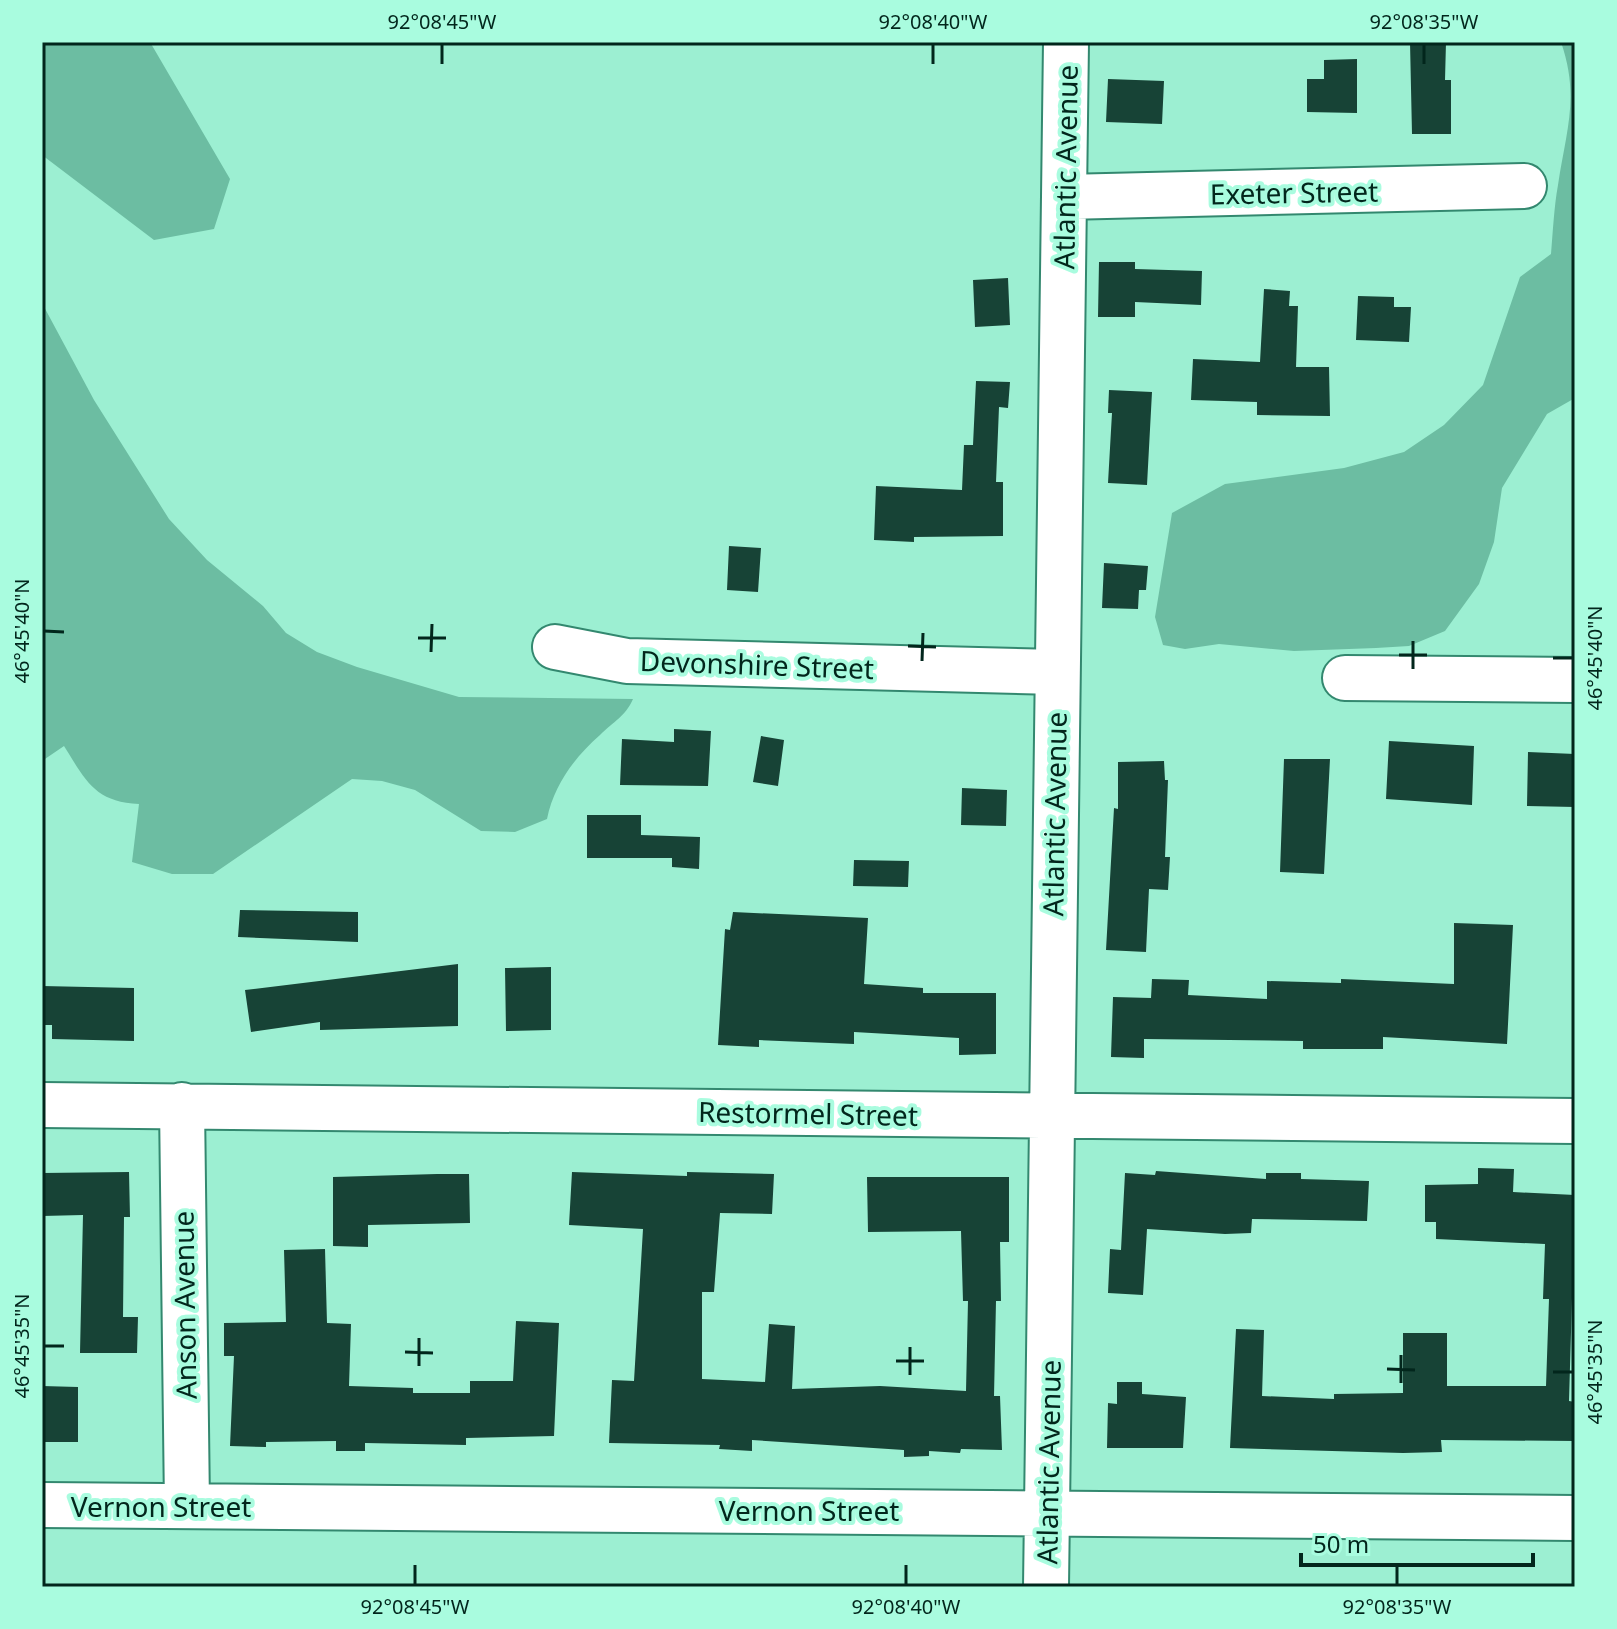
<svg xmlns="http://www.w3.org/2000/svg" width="1617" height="1629" viewBox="0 0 1617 1629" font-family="'Noto Sans',sans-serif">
  <rect width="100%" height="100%" fill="#9cefd2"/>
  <!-- green -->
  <path fill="#6cbda2" d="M 42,42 L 150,42 L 230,179 L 214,229 L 154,240 L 42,155 Z
    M 1561,42 L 1575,42 L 1575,398 L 1547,414 L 1502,488 L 1494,542 L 1479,584 L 1445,631 L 1409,646 L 1376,648 L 1294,651 L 1219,644 L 1185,649 L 1163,645 L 1155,617 L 1172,513 L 1225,484 L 1344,468 L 1404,452 L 1444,425 L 1483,385 L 1520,277 L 1551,254 C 1553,231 1554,207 1558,185 C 1566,131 1580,97 1561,42 Z
    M 42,303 L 94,400 L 169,519 L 207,560 L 263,606 L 286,633 L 317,652 L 357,667 L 459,697 L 633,699 C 625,717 614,721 600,735 C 574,758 554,785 547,819 L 515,832 L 481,831 L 415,790 L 382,781 L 352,779 L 213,874 L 172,874 L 132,862 L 139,804 C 95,802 86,781 64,746 L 42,761 Z"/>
  <!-- building -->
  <path fill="#174336" d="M 1410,42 L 1446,42 L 1445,80 L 1451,80 L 1451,134 L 1412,134 Z
    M 1357,59 L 1357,113 L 1307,112 L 1307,79 L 1324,79 L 1324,60 Z
    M 1108,79 L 1164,81 L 1162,124 L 1106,122 Z
    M 1099,262 L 1135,262 L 1135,269 L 1202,271 L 1201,305 L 1135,302 L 1135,317 L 1098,317 Z
    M 1008,278 L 1010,325 L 975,327 L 973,280 Z
    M 1264,289 L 1290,291 L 1289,306 L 1298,306 L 1296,367 L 1329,367 L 1330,416 L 1257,415 L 1257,402 L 1191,400 L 1193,359 L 1260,362 Z
    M 1358,296 L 1394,297 L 1394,307 L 1411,307 L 1409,342 L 1356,340 Z
    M 976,381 L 1010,382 L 1008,408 L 999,407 L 996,482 L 1003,482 L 1003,536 L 914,537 L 914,542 L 874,540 L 876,486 L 962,490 L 964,445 L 973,445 Z
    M 1109,390 L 1152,392 L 1147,485 L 1108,483 L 1112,413 L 1108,413 Z
    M 729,546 L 761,548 L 758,592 L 727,590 Z
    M 1104,563 L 1148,566 L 1146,590 L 1139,590 L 1138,609 L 1102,608 Z
    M 674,729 L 711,731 L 708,786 L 620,785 L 622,739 L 674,742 Z
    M 761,736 L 784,740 L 778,786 L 753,782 Z
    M 1389,741 L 1474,746 L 1472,805 L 1386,799 Z
    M 1528,752 L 1575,754 L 1575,807 L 1527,806 Z
    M 1284,759 L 1330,759 L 1324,874 L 1280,872 Z
    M 1164,761 L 1165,780 L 1168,780 L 1165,857 L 1170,857 L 1168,890 L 1149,889 L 1146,952 L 1106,950 L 1114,808 L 1118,809 L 1118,762 Z
    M 962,788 L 1007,790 L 1006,826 L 961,825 Z
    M 587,815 L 641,815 L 641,835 L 700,837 L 699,869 L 672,867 L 672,858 L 587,858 Z
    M 854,860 L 909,861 L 908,887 L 853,886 Z
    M 240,910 L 358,912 L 358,942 L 238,937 Z
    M 733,912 L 868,918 L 864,984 L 923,988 L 923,993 L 996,993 L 996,1054 L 959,1055 L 959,1038 L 854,1032 L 854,1044 L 759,1040 L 759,1047 L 718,1045 L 725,929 L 730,930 Z
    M 1454,923 L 1513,925 L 1507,1044 L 1383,1037 L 1383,1049 L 1303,1049 L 1303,1041 L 1144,1039 L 1144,1058 L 1111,1057 L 1113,997 L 1151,998 L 1152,979 L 1189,980 L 1188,995 L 1267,999 L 1267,981 L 1341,983 L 1341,979 L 1454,984 Z
    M 458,964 L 458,1026 L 320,1030 L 320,1022 L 251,1032 L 245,990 Z
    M 551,967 L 551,1030 L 506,1031 L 505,968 Z
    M 42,986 L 134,988 L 134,1041 L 52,1039 L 52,1025 L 42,1025 Z
    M 1478,1168 L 1514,1169 L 1513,1192 L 1575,1195 L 1569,1401 L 1575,1402 L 1575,1441 L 1441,1440 L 1442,1452 L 1403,1453 L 1230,1448 L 1236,1329 L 1264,1330 L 1262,1396 L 1334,1399 L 1334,1394 L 1403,1393 L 1403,1333 L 1447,1333 L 1447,1386 L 1546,1386 L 1549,1299 L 1543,1299 L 1545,1244 L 1436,1239 L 1436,1222 L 1425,1222 L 1425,1185 L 1478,1184 Z
    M 1156,1171 L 1266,1179 L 1266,1173 L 1301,1173 L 1301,1179 L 1369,1181 L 1367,1221 L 1252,1219 L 1251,1233 L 1225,1234 L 1147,1229 L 1143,1295 L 1108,1293 L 1110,1249 L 1121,1250 L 1125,1173 L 1155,1175 Z
    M 129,1172 L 130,1217 L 124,1217 L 123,1317 L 138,1317 L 137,1353 L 80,1353 L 83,1215 L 42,1216 L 42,1173 Z
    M 572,1172 L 687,1176 L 687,1172 L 774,1174 L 772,1214 L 720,1213 L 714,1292 L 702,1292 L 702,1379 L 765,1382 L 769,1324 L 795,1326 L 792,1389 L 880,1386 L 966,1391 L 968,1301 L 963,1301 L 961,1231 L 868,1232 L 867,1177 L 1009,1177 L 1009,1242 L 1000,1242 L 1001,1301 L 996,1301 L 994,1396 L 1000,1396 L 1002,1450 L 961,1449 L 960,1453 L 929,1451 L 929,1456 L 904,1457 L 904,1450 L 752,1440 L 752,1451 L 719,1449 L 720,1445 L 609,1443 L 612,1380 L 634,1381 L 643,1229 L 569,1225 Z
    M 437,1174 L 469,1174 L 470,1223 L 368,1225 L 368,1247 L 333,1246 L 333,1177 Z
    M 325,1249 L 327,1323 L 351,1324 L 349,1386 L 413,1388 L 413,1393 L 470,1393 L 470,1381 L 513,1381 L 516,1321 L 559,1323 L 554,1436 L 466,1438 L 466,1445 L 365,1443 L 365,1451 L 336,1451 L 336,1441 L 266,1442 L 266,1447 L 230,1446 L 234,1356 L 224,1356 L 224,1323 L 286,1322 L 284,1250 Z
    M 1117,1382 L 1142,1382 L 1142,1394 L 1186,1397 L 1183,1448 L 1107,1448 L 1108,1403 L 1117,1404 Z
    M 42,1386 L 78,1387 L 78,1442 L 42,1442 Z"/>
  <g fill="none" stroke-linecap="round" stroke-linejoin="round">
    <!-- minor casing -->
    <g stroke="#33886f" stroke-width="48">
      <path id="minor" d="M 1065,197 L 1524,186
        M 555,647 L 627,661 L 1056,672
        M 1345,678 L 1575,680
        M 42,1105 L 1575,1121
        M 182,1105 L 187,1506
        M 42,1505 L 1575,1518
        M 1046,1587 L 1066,42"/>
    </g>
    <!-- minor -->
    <use href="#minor" stroke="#fff" stroke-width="44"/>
  </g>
  <!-- ticks -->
  <path fill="none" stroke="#02261c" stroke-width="3" d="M 442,64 L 442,44M 933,64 L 933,44M 1424,64 L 1424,44M 44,631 L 64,632M 418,638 L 446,638M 908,646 L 936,647M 431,652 L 432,624M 1399,655 L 1427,655M 1553,658 L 1573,658M 922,661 L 923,633M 1413,669 L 1413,641M 44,1346 L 64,1346M 405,1352 L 433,1353M 896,1361 L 924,1361M 419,1366 L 419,1338M 1387,1369 L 1415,1370M 1553,1372 L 1573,1372M 910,1375 L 910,1347M 1401,1383 L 1401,1355M 415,1585 L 415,1565M 906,1585 L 906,1565M 1397,1585 L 1397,1565"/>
  <g text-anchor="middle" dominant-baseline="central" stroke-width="8" stroke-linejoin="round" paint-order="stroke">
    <!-- street labels -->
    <g font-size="28" fill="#02261c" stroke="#a9fcdf">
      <text transform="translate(1065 167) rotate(-89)">Atlantic Avenue</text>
      <text transform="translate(1294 192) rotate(-1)">Exeter Street</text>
      <text transform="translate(757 664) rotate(2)">Devonshire Street</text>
      <text transform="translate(1054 814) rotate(-89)">Atlantic Avenue</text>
      <text transform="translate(808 1113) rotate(1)">Restormel Street</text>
      <text transform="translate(184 1305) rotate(-91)">Anson Avenue</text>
      <text transform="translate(1048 1462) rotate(-89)">Atlantic Avenue</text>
      <text x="161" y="1506">Vernon Street</text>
      <text x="809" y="1510">Vernon Street</text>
    </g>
  </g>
  <!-- border -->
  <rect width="1617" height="1629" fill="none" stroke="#a9fcdf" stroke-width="88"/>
  <!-- scale -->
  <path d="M1301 1553v12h232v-12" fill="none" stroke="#02261c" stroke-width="4"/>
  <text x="1313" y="1553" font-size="24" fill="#02261c" stroke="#a9fcdf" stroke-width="6" paint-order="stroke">50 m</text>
  <rect x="44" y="44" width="1529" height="1541" fill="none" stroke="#02261c" stroke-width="3"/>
  <g font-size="20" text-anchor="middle" fill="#02261c">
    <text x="442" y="29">92°08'45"W</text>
    <text x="933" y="29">92°08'40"W</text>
    <text x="1424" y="29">92°08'35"W</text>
    <text transform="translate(22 631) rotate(-90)" y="7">46°45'40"N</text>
    <text transform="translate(1595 658) rotate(-90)" y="7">46°45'40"N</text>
    <text transform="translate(22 1346) rotate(-90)" y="7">46°45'35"N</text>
    <text transform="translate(1595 1372) rotate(-90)" y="7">46°45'35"N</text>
    <text x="415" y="1614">92°08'45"W</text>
    <text x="906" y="1614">92°08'40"W</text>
    <text x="1397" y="1614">92°08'35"W</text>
  </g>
</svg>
